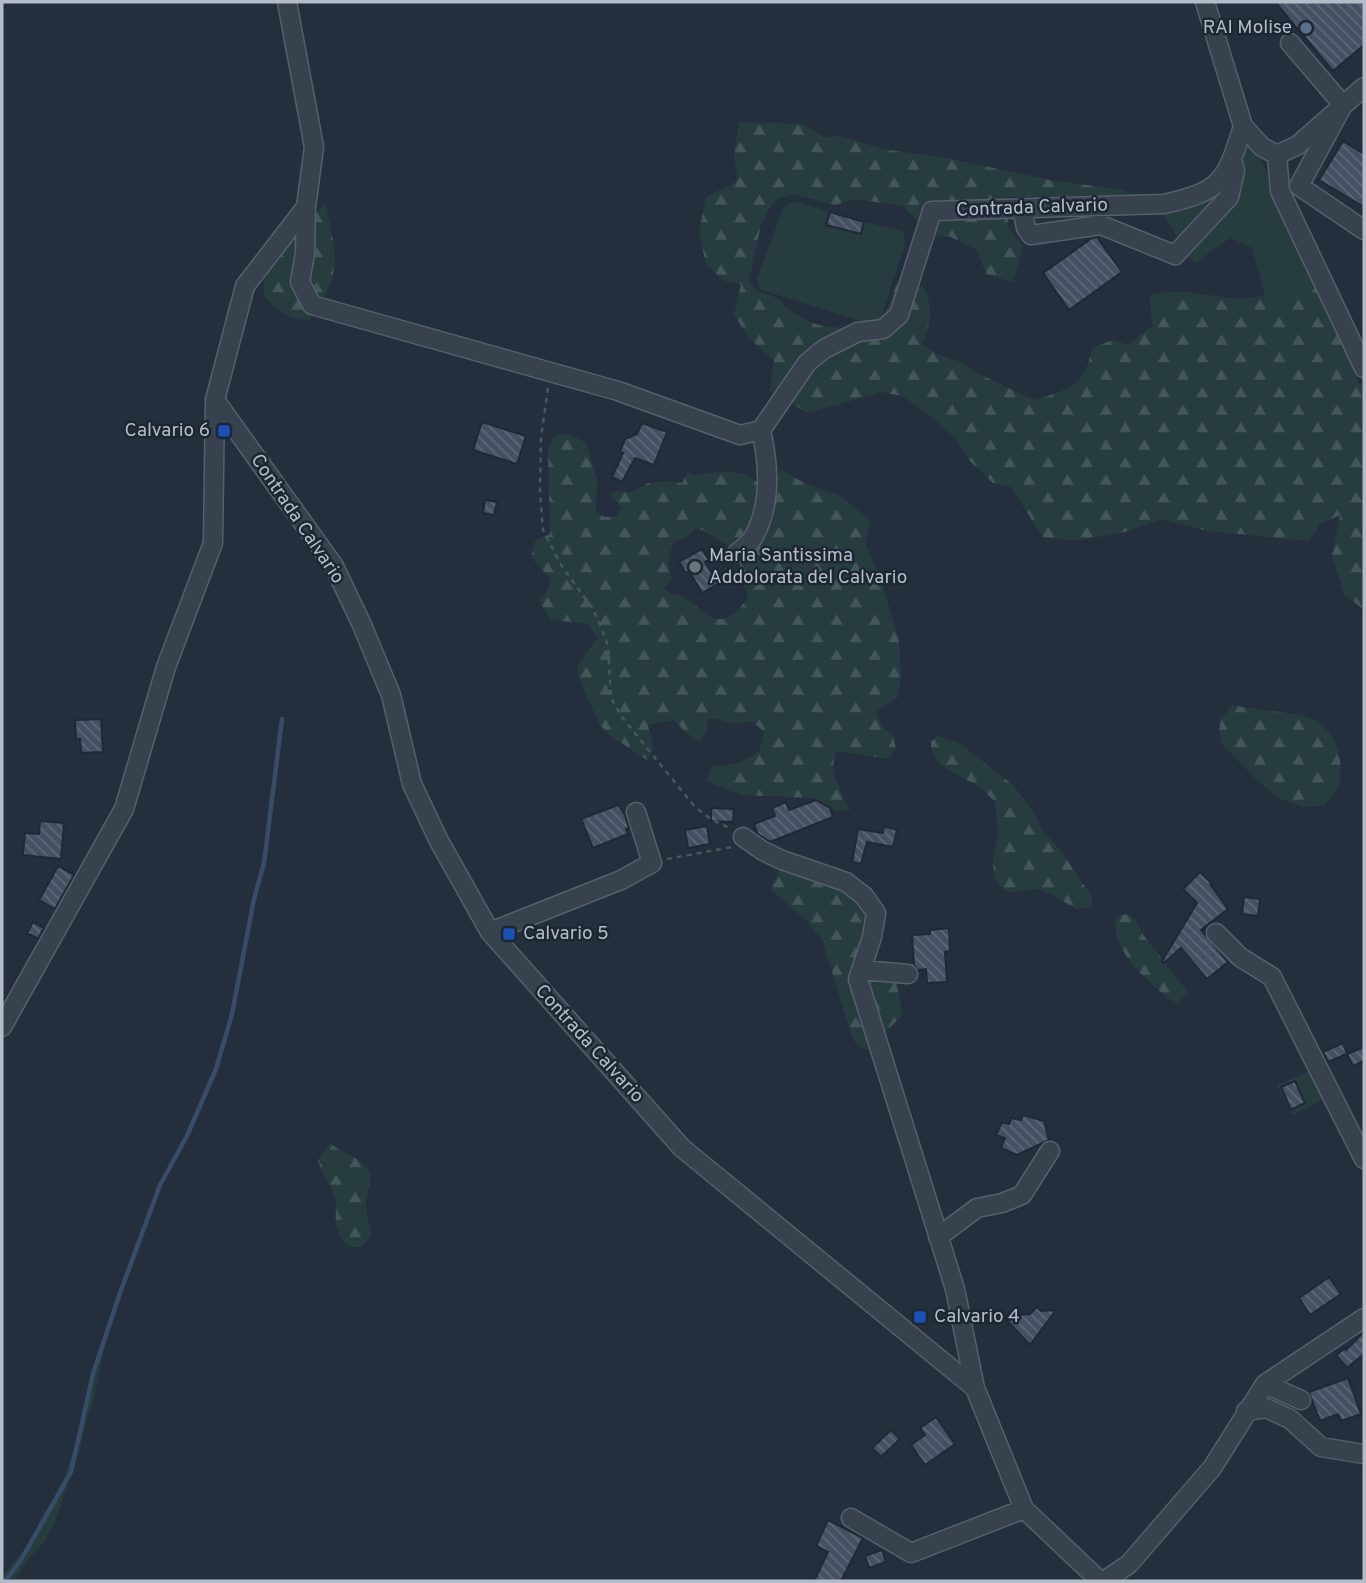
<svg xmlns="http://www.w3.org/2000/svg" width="1366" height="1583" viewBox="0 0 1366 1583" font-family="Overpass,sans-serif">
  <defs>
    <pattern id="forest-firs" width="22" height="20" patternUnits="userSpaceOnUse" patternTransform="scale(1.75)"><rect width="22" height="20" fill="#263c3f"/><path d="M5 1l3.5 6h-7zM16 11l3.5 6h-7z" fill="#435659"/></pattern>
    <pattern id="building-back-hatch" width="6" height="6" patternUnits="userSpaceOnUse" patternTransform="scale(1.75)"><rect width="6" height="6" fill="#455162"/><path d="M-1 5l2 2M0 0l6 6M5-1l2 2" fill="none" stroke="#5d6877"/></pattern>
  </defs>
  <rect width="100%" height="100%" fill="#242f3e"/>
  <!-- green -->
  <path fill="#263c3f" d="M 1252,145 L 1258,153 L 1317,288 L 1265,296 L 1252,248 L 1230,238 L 1195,263 L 1187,256 L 1163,212 L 1241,163 L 1243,150 Z
    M 794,201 L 830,212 L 827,225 L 861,234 L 864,222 L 903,231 L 906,242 L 881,317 L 870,324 L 759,289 L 757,279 L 783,208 Z
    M 1314,1069 L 1329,1097 L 1292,1115 L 1277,1085 Z
    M 105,1345 L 94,1399 L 87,1417 L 80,1449 L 55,1521 L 45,1541 L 27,1561 L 14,1581 L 2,1581 L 4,1573 L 24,1550 L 49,1509 L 63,1480 L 78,1438 L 91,1378 Z"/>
  <!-- forest -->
  <path fill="url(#forest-firs)" d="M 739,122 L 803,124 L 824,137 L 839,136 L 887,150 L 942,157 L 1050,180 L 1123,190 L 1133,195 L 1007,197 L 1008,227 L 1023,246 L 1013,282 L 986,274 L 977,250 L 949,236 L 934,237 L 903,206 L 855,199 L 835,205 L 794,194 L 777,199 L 768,210 L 761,225 L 749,280 C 759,299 768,290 780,301 C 784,304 786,309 792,312 C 828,335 843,327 882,322 L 897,283 L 903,279 L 916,287 L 925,288 C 933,311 931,322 922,344 L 937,354 L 966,364 L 975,372 L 1034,400 C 1068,390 1086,385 1092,348 L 1113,340 L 1128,345 L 1152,326 L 1150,295 L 1176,291 L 1240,299 L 1317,288 L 1328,306 L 1359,384 L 1364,383 L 1364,610 L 1344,594 L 1332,556 L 1340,515 L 1319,525 L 1309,541 L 1208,531 L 1162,519 L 1121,533 L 1073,541 L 1043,537 L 1011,487 L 993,483 L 969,460 L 955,438 L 928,414 L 902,396 L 881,392 L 808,413 L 770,391 L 774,360 L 749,338 L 734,315 L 741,284 L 725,281 L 706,265 L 699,232 L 706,197 L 736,182 L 737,174 L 734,156 Z
    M 325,203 C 337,257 344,272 309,320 C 289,320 278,310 264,297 L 264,279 L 274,263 Z
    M 563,434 L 573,436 L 586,443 L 597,479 L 596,512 L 605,517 L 617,516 L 622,508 L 610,495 L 617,491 L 631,492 L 648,483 L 669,481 L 682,483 L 688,472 L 693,476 C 723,468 776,467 759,513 C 753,529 748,538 735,549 C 721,543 710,532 696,528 L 685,538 L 675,541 C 668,553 666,567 672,579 L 664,587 L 668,592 L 682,596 L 714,619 L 725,619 L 736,612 L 746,601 L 748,594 L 740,575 L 740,557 L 756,540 L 769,493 L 781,469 L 804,483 L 839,495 L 871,521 L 865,543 L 881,581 L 899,641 L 901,674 L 898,697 L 877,711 L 881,726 L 893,736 L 896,749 L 888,759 L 837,751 C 827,771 842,792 850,811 L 836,810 L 815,798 L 743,795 L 724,789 L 707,780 L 712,765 C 731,767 743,762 759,752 L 764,732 L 752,721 L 734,724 L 718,719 L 707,719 L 707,733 L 698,741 L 686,733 L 674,720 L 648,725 L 654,748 L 647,760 L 611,736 L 600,725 L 579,679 L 577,666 L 597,638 L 588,624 L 551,620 L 539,601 L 547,592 L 551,580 L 531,557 L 535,541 L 550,534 L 548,452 L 553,437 Z
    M 1232,705 C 1250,710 1305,712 1317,721 C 1337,735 1344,760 1339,783 C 1337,791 1329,799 1324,806 L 1302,807 L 1279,798 L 1257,780 L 1222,744 L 1219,730 L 1221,720 Z
    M 937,736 L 959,743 L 1013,785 L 1033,812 L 1043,831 L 1063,854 L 1092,897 L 1092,908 L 1076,909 L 1053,895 L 1038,889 L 1012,892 L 1002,888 L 994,877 L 993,862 L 998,835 L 995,801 C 989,796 984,791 978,786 C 961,775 930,767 931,742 Z
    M 783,863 L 842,883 L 872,909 L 858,975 L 895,976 L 903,1015 L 887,1030 L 873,1050 L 863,1049 L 853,1040 L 822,940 L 805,919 L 770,889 Z
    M 1123,914 L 1131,916 L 1138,925 L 1144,936 L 1188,992 L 1177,1003 L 1169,999 C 1148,981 1110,950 1116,919 Z
    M 330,1143 C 340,1152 354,1154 363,1164 C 376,1176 368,1186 366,1201 C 365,1211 369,1224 372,1234 L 361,1247 L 349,1247 C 325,1220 343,1212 332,1190 C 327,1178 321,1172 318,1160 Z"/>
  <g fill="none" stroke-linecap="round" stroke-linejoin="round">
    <!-- stream -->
    <path stroke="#394c67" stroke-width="4.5" d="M 5,1581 L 21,1560 L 71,1472 L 93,1374 L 120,1293 L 160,1185 L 187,1136 L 216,1069 L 232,1014 L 254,899 L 264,863 L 282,719"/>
  </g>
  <!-- building -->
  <path fill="url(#building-back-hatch)" stroke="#1f2835" stroke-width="2" d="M 1275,2 L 1364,2 L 1364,45 L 1333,71 Z
    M 1343,141 L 1364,154 L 1364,207 L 1319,180 Z
    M 830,212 L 864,222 L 861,234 L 826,225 Z
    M 1097,237 L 1122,272 L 1069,310 L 1043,273 L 1092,238 Z
    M 482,422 L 526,436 L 517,464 L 473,450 Z
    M 642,423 L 667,432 L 654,465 L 635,458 L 622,482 L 612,477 L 623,453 L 620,452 L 625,439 L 637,434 Z
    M 485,500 L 497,502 L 494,515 L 483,513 Z
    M 702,549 L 709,560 L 705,562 L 718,584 L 702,593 L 689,571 L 686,573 L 679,562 Z
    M 101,719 L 103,752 L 81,753 L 80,739 L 76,739 L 75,720 Z
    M 816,800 L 830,808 L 833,817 L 770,842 L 758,834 L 754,824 L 775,816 L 772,808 L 786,802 L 789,810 Z
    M 618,805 L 625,815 L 629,828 L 626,829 L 628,834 L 593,848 L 581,819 Z
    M 711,808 L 734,809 L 733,822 L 711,821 Z
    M 40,821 L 64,823 L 61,859 L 23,855 L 25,833 L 39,834 Z
    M 707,826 L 710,844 L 688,848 L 685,830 Z
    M 884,826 L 897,830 L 893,847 L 867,842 L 861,864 L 852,862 L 858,829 L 883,833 Z
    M 58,866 L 74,875 L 55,909 L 39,900 Z
    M 1200,872 L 1211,883 L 1210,884 L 1228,909 L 1201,930 L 1228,962 L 1207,979 L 1181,948 L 1164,963 L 1162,961 L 1197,903 L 1183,889 Z
    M 1244,897 L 1260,899 L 1258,916 L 1242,914 Z
    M 33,922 L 44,928 L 38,939 L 27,933 Z
    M 949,928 L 950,951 L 945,952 L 947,982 L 927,983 L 926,969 L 918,970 L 914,965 L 912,935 L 930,934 L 930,930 Z
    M 1343,1043 L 1347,1054 L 1328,1062 L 1323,1052 Z
    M 1364,1047 L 1364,1061 L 1353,1066 L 1347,1054 Z
    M 1295,1081 L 1305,1103 L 1291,1110 L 1281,1087 Z
    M 1023,1115 L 1044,1121 L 1049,1140 L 1017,1155 L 1001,1148 L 1005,1138 L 996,1135 L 1002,1122 L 1009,1124 L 1011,1118 L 1021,1120 Z
    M 1329,1277 L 1341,1294 L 1310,1315 L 1299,1298 Z
    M 1037,1307 L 1041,1311 L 1056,1310 L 1030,1345 L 1003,1316 L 1030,1314 Z
    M 1364,1332 L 1364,1354 L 1347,1368 L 1336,1355 L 1345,1348 L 1346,1350 Z
    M 1348,1378 L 1361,1414 L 1341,1421 L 1338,1414 L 1320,1421 L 1309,1392 Z
    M 936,1417 L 955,1444 L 925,1465 L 911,1445 L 925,1435 L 920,1428 Z
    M 891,1430 L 900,1439 L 881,1457 L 872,1448 Z
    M 828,1520 L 863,1538 L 841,1581 L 814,1581 L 828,1552 L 816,1546 Z
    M 882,1550 L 886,1562 L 869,1568 L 865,1556 Z"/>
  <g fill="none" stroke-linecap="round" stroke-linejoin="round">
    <!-- minor casing -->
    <g stroke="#565f6c" stroke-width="21">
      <path id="minor" d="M 287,2 L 314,147 L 306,207 L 245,286 L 215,400 L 334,566 L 362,625 L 391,695 L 412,784 L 439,841 L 490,932 L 682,1148 L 975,1388 L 1024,1509 L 1100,1581
        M 1205,2 L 1243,126 L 1262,147 L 1277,155 L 1298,145 L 1364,87
        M 1290,43 L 1343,105 L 1299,186 L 1364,230
        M 1277,155 L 1280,191 L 1364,368
        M 306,207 L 305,253 L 300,282 L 312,305 L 618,391 L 740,435 L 761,430 L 807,363 L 824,349 L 858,332 L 883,329 L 899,315 L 932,211 L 1164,204 C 1222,191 1226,181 1243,126
        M 1022,208 L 1026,228 L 1031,235 L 1101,225 L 1175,255 L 1229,197 L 1235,171 L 1233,163
        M 737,553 C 742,549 749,544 753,538 C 772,505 769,465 761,430
        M 743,837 L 763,851 L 782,860 L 846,882 L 864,896 L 876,913 L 872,937 L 858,979 L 955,1289 L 975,1388
        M 490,932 L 621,880 L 652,863 L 636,812
        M 1216,933 L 1240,957 L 1272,977 L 1364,1159
        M 861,970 L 908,974
        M 2,1027 L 124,809 L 166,667 L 213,543 L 215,400
        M 938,1237 L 977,1208 L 1002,1203 L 1022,1195 L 1050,1151
        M 1265,1384 L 1301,1400
        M 1246,1411 L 1266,1408 L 1290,1419 L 1321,1447 L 1364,1454
        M 851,1518 L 911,1553 L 1024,1509
        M 1104,1581 L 1129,1564 L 1212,1468 L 1265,1384 L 1364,1318"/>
    </g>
    <!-- path -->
    <path stroke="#44595c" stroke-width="2.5" stroke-dasharray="5 5" stroke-linecap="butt" d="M 548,388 L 541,437 L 540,493 L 543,530 L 561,565 L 593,609 L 602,629 L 608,646 L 611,698 L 621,716 L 695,807 L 712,820 L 730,828
      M 667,859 L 732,847"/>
    <!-- minor -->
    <use href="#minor" stroke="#38414e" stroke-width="18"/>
  </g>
  <!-- markers -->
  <circle fill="#5c6f8a" stroke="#1d2633" stroke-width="2.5" cx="1306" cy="28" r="7"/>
  <g fill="#1a4fb4" stroke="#1d2633" stroke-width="2.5">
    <rect x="217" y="424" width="14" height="14" rx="3.5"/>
    <rect x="502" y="927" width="14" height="14" rx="3.5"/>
    <rect x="913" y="1310" width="14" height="14" rx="3.5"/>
  </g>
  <circle fill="#6b7280" stroke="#1d2633" stroke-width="2.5" cx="695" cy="567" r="7"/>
  <g text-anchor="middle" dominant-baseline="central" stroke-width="5" stroke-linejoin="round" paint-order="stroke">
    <!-- poi labels -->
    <g font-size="19" fill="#b4bcc9" stroke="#1d2633" text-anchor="start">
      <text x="1292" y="28" text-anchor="end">RAI Molise</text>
      <text x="210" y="431" text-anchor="end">Calvario 6</text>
      <text x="709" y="556">Maria Santissima<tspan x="709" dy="22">Addolorata del Calvario</tspan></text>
      <text x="523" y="934">Calvario 5</text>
      <text x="934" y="1317">Calvario 4</text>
    </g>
    <!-- street labels -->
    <g font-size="19" fill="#b4bcc9" stroke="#1d2633">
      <text transform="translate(1032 208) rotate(-2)">Contrada Calvario</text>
      <text transform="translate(297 519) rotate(56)">Contrada Calvario</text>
      <text transform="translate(589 1044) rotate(48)">Contrada Calvario</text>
    </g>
  </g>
  <!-- border -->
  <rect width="1366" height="1583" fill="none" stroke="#b4bcc9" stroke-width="7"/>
</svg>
